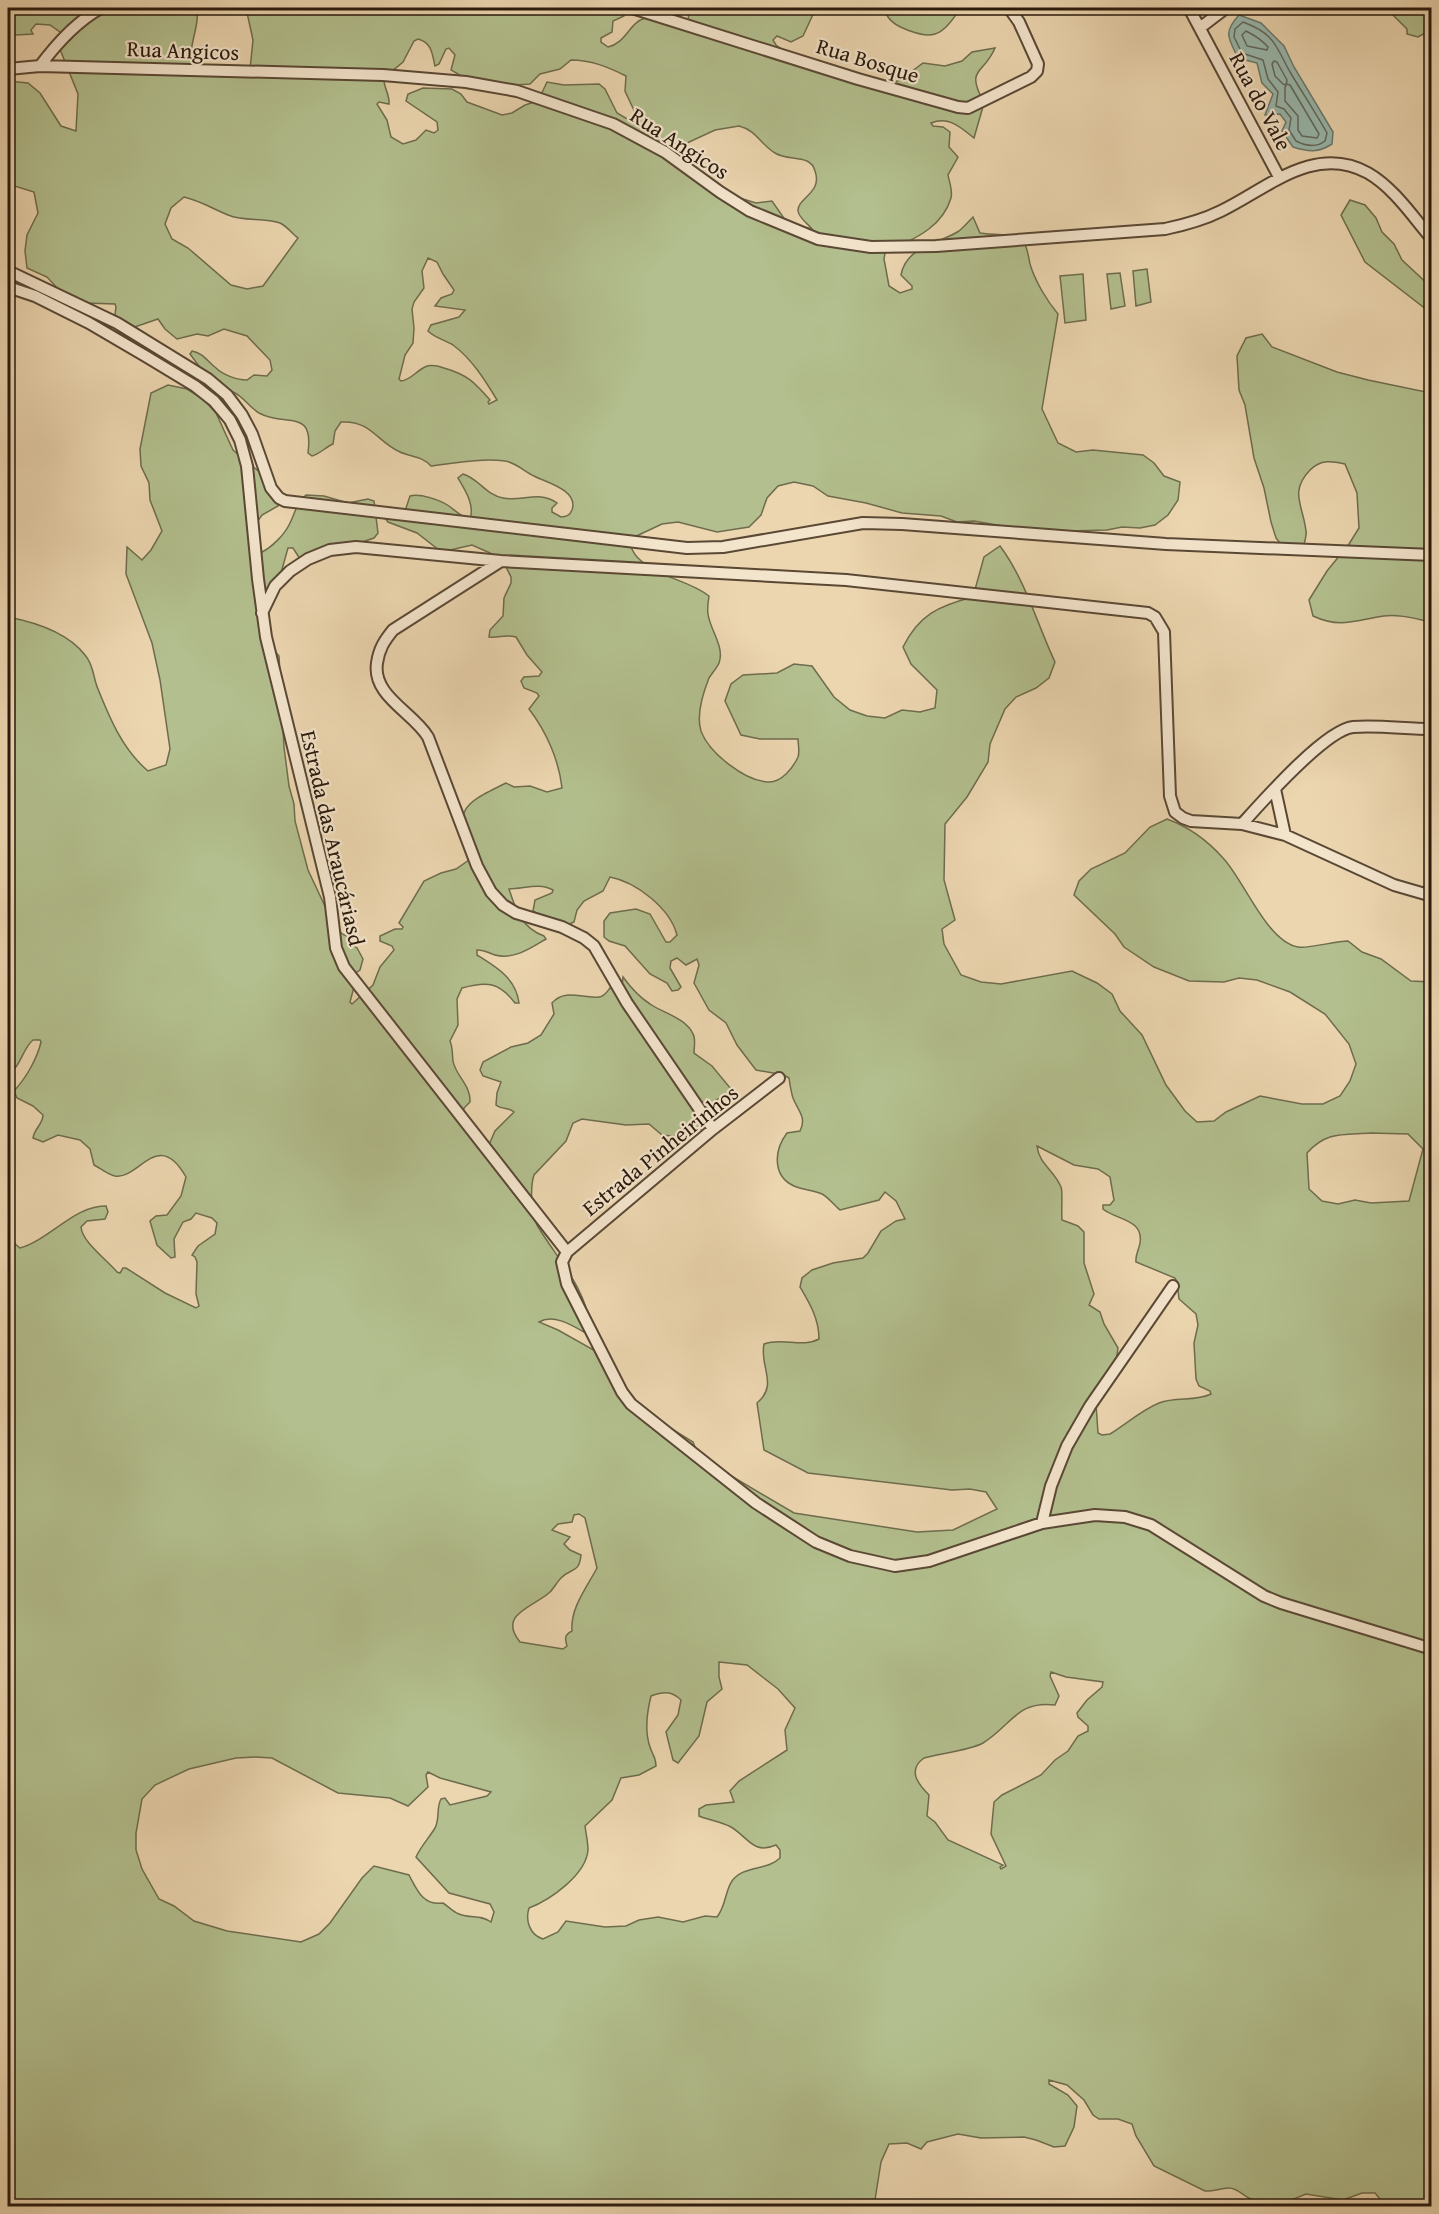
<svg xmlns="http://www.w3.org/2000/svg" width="1439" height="2214" viewBox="0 0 1439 2214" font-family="'Gentium Book Plus',serif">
  <rect width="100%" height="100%" fill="#ecd6b0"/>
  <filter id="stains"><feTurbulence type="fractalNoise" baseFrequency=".00333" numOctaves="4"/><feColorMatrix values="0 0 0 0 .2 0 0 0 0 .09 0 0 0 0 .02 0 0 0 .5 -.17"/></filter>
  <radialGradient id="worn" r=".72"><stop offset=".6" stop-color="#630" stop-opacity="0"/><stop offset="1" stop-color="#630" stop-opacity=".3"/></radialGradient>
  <!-- green -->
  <path fill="#b3bf8e" stroke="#6e6c4d" stroke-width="1.5" fill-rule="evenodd" d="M 8,8 L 197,8 C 200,26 189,43 191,61 L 197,66 L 250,69 L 253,40 L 246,8 L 620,8 L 625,10 L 624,16 L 613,21 L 612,32 L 601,38 L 601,42 L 608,47 C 626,43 629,23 645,18 C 650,16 659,17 664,17 L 667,12 C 677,10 682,18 688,24 L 689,8 L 718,8 L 743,11 L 744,8 L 816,8 L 803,36 L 791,42 L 777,36 L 773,40 L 776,45 L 784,51 L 821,66 L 842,80 L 872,78 L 889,84 L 900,80 L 923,63 L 945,66 L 962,61 L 972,52 L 995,48 C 983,76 965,67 984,103 L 974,138 C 960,127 949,116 931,123 L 933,126 L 943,127 L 950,132 L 949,147 L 958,157 L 948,175 C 949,181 953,191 951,198 C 942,229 911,240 885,253 L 884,259 L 889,286 L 900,293 L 912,289 L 912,286 L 901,275 C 906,246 939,244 959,231 C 964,227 969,221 973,217 L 980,233 C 992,235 1009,233 1019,238 C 1027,242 1028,255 1030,264 C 1035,281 1047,301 1058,314 L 1042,409 L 1058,443 L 1076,452 L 1093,450 L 1143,455 L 1154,463 L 1164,476 L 1180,482 L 1178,500 L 1168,515 L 1155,525 L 1140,528 L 1122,527 L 1107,530 L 1069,531 L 1053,535 L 974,521 L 957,522 L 941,516 L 902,513 L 866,503 L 828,496 L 813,486 L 794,482 L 778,486 L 767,498 L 761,515 L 749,527 L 717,532 L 678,522 L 662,524 L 628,540 C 630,545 633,553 637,557 C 657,578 687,579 709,596 C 708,602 707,608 708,614 C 710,630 725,647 719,663 C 717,668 712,673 709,678 C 703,693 696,715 701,731 C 709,753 745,781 768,782 C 781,783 793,768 798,757 C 800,752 798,744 798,739 L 760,739 L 741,735 L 725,701 L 731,684 L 743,675 L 777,673 L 794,664 L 812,666 L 834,697 L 850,710 L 867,716 L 885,718 L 902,710 L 920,712 L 935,708 L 937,690 L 911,664 L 903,647 C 919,615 938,606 973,597 L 984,557 L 1000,546 C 1026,581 1037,624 1055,662 L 1049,678 L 1036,688 L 1016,697 L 1005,709 L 990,744 L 988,762 L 967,797 L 945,824 L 944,880 L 955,920 L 942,929 L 944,944 L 961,975 L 981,982 L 1001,984 L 1072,971 L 1097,983 L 1112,994 L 1120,1011 L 1142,1035 L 1166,1085 L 1185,1111 L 1197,1122 L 1214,1121 L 1226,1112 L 1260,1096 L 1302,1104 L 1323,1104 L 1340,1096 L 1350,1081 L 1356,1064 L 1349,1044 L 1325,1014 L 1290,992 L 1257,980 L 1239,978 L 1224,982 L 1189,981 L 1154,967 L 1124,947 L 1115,934 L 1074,895 L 1079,881 L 1091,869 L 1125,853 L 1150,827 L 1167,819 C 1189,827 1207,840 1223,858 C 1244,880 1267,942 1298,947 C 1308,949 1335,941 1348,941 L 1362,952 L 1381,959 L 1411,981 L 1431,982 L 1431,2206 L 1386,2206 L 1375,2193 L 1362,2193 L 1343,2200 L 1306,2194 L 1284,2203 C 1273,2200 1262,2203 1251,2199 C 1243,2196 1238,2188 1229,2188 C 1220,2188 1213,2192 1205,2191 L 1154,2166 L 1136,2136 L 1132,2124 L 1118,2119 L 1099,2119 L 1093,2115 L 1084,2100 L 1067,2085 L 1049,2080 L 1049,2084 L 1068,2095 L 1077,2106 L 1074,2127 L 1065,2146 L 1054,2147 L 1036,2140 L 1024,2137 L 981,2138 L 958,2134 L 927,2142 L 921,2149 L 907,2143 L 889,2144 L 881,2162 L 874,2206 L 8,2206 L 8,1238 L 20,1248 C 49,1240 75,1205 106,1206 L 108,1212 L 105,1219 L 87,1221 L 81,1227 C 82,1242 107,1260 117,1272 L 120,1273 L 123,1268 L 126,1268 L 165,1293 L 196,1308 L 199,1306 L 196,1294 L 197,1262 L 195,1257 L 192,1255 L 198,1246 L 215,1234 L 217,1223 L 212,1218 L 196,1213 L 191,1219 L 183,1222 L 174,1239 L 175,1257 L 171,1258 L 157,1245 L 150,1221 L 156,1216 L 167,1215 L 181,1196 L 186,1177 C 158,1127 139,1180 115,1176 C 108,1175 100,1168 94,1165 L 90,1149 L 80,1140 L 58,1135 L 43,1142 L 33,1138 C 34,1129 43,1124 43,1115 L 33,1106 L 17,1098 L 14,1091 C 26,1078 37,1059 41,1042 L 40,1040 L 33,1040 C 22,1049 21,1068 8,1073 L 8,617 C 34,622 68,633 85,655 C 94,665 93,678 98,689 C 110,719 123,750 148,771 L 166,765 L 170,749 L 160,680 L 152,643 L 126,574 L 127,547 L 142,560 L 151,550 L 162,531 L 150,500 L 149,483 L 141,466 L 140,449 L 151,393 L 168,385 L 187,389 L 203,399 L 216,413 L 233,450 L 262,474 L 279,503 L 278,506 L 262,515 L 257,522 L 257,548 L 262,552 C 272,547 284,535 289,525 C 295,514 296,503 306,495 L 324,496 L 348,503 L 368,499 L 374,501 L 378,533 L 374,538 L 302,562 L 293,548 L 288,548 L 281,573 L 266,608 L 262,636 L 279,656 L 284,747 L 289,786 L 294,804 L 295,821 L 308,870 L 332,921 L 342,934 L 347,936 L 347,941 L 357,948 L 363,959 L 360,970 L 351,976 L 354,987 L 350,1002 L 352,1004 L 373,985 L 380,967 L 394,950 L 392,946 L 380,941 L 380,936 L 395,929 L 402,929 L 403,927 L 399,923 L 424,881 L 441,873 L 456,869 L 469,860 C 456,808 459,806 506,783 L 514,787 L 530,786 L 547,792 L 562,788 C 559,760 546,731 529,709 L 539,696 L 537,693 L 524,688 L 521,681 L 524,677 L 539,676 L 542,672 L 527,655 L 516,637 C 506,634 499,638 489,637 L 490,630 L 503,616 L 504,598 L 511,583 L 511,577 L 505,565 L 490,553 L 472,545 L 446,551 L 439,550 L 417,533 L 388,522 L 384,517 L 383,511 L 388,507 L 393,516 L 405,511 L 410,496 C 420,493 440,500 449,506 C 456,511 461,517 470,519 C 475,505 465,490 458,478 L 463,474 C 478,478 486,495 503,498 C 522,502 540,490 557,503 L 552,508 L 552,512 L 561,517 C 566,517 570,515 572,510 C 579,490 545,482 534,476 C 525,472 515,462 505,461 C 481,458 455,463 431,466 C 422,456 411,457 400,452 C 377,442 371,420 341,422 L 335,431 L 333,444 C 326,447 318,455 312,456 L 308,453 C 314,407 286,428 259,413 C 249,407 243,396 233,392 L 230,398 L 236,429 L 194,381 L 206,382 L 207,377 L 190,354 L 192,351 C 203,353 207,361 216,368 C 223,375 237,380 247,380 L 254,375 L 267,376 L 272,370 L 270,360 L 247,336 L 224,329 L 208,336 L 197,334 L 177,339 L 165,329 L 158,319 L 132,328 L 115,315 L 116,307 L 115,304 L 85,303 L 60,291 L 47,277 L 27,268 L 25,251 L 27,235 L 38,213 L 34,192 L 8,184 L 8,81 L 28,83 L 40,93 L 61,126 L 76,131 L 78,94 L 59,47 L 62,37 L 60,32 L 50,25 L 36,24 L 31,30 L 33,34 L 15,35 L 8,40 ZM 418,39 C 432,43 432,53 435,66 L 439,64 L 446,49 L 449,48 L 455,55 L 451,70 L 473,83 L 489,87 L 530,84 L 540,74 L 560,69 L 571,60 C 591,60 608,67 626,76 L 625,91 L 639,121 L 634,123 L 617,113 L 605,89 L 599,84 L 564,85 L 547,82 L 538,101 L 525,105 L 512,113 L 502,115 L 467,102 L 461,94 L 452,89 L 423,88 L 408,94 L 406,101 L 437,122 L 438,130 L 434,133 L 426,130 L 416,140 L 403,144 L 391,137 L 387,120 L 377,104 L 379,102 L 389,104 C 390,94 383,87 384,78 L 403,62 L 414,41 ZM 739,126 C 756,130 761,145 775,153 C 785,159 796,157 807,161 C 811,163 814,167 815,171 C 823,193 797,198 798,211 C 799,218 808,224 812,229 L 788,224 L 772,201 L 756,203 L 727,194 L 658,144 L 685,144 L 715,130 ZM 184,197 C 201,201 213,209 228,215 C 245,222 263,217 280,223 C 287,226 292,234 298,238 L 263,286 L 247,289 L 231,285 L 188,248 L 172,239 L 165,224 L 171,208 ZM 428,258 L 437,262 L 443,274 L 454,290 L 452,294 L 441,298 L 435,306 L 465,310 L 459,317 L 431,325 L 428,331 C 435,338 445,340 453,345 C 472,359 485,380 497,400 L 489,404 L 488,402 L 490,400 C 474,382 468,375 444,368 C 438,366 431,364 425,367 C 416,371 411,380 401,381 L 399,379 L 405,355 L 413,343 L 414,328 L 412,309 L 414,302 L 424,288 L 422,271 ZM 610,877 C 636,882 670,908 677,935 L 670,942 L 666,942 L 650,914 L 636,909 L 610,913 L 604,921 L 604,937 L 609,941 L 625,946 L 650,974 L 667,983 L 672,991 L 678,990 L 681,987 L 670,968 L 671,961 L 677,958 L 686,965 L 697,959 L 699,965 L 694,983 L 709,1010 L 726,1023 L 737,1045 L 756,1070 L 784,1075 L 789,1078 C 790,1085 791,1092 793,1098 C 798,1111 807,1117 800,1131 L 787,1133 C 774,1150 772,1176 794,1186 C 803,1190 813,1190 822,1194 C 828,1197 834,1205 840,1210 L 879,1200 L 885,1192 L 896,1201 L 905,1219 L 896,1221 L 881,1231 L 868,1253 L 863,1258 L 833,1263 L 812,1270 L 802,1278 L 800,1287 C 810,1304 819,1319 819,1339 C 803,1348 782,1337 764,1344 C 759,1366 779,1385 757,1403 L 764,1450 L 808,1473 L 952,1490 L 970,1489 L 986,1492 L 997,1509 L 953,1530 L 917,1532 L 794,1513 L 728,1474 L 701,1462 L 693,1442 L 672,1429 L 655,1424 L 630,1399 L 599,1353 L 558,1330 L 539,1322 C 553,1314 570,1324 584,1332 L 590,1327 C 586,1287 557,1259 537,1225 C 531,1214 530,1187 534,1175 L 566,1141 L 573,1123 L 582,1119 L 626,1125 L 649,1124 L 662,1135 L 682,1137 L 702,1129 L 714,1110 L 716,1100 L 728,1094 L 731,1089 L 712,1066 L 694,1053 C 694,1047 696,1039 693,1034 C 686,1018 663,1013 650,1004 C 639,997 631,988 623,977 L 621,993 L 610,988 C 607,992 604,997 599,997 C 583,999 565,988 552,1003 L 554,1014 L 541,1035 L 528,1043 L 511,1047 L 483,1062 L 480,1070 L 483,1076 L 501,1082 L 497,1093 L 496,1105 C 502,1110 509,1107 514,1112 L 495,1131 L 488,1147 L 463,1114 L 464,1108 L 470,1102 C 471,1085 455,1075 453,1061 C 452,1054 453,1048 450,1041 L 458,1025 L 457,999 L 462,988 C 487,981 499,982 515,1003 L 519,1003 C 516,978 496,967 477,955 L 477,950 C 484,949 488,953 495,955 C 514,960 531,948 546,939 L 544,936 C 522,928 516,911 509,889 C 524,889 539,882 553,890 L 552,893 L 535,900 L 533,911 L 546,919 L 567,925 L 574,922 L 577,910 L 584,901 L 603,891 ZM 1371,1133 L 1408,1134 L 1423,1149 L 1409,1201 L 1371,1203 L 1355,1200 L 1338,1204 L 1322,1201 L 1309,1189 L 1307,1153 C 1327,1131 1343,1135 1371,1133 ZM 1037,1146 L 1074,1165 L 1098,1169 L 1110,1177 L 1114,1200 L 1110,1205 L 1103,1205 L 1103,1209 C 1116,1220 1144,1219 1140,1243 C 1139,1250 1135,1255 1136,1262 L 1175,1278 L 1177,1282 L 1179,1299 L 1196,1314 L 1198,1325 L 1194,1343 L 1196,1379 L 1199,1386 L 1210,1391 L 1211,1394 C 1195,1402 1176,1396 1159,1403 C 1142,1410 1126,1424 1110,1434 L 1102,1435 L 1098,1433 L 1096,1404 L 1116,1361 L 1118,1348 L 1104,1324 L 1100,1312 L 1089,1305 L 1094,1294 L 1084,1263 L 1084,1232 L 1078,1226 L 1062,1220 C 1061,1212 1063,1191 1061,1187 C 1054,1170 1039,1164 1037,1146 ZM 579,1514 L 585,1518 L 597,1568 C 587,1587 570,1608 572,1631 C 564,1635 565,1639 567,1646 L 563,1649 L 520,1642 C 497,1614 534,1607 550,1592 C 554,1588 557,1582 561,1578 C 572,1567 579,1574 581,1555 L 570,1550 L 564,1544 L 570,1537 L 552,1530 L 558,1524 L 572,1522 L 574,1515 ZM 719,1662 L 747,1665 L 778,1689 L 795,1708 L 785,1730 L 787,1750 L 739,1781 L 730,1791 L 734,1802 L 706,1805 L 699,1809 L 699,1816 C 709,1820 721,1822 731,1827 C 748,1837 753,1855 776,1845 L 780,1850 L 780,1858 C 767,1871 743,1865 732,1881 C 725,1891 726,1906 717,1917 L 705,1916 L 683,1922 L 658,1917 L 639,1920 L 626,1926 L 605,1927 L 566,1921 L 558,1932 L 543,1939 C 530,1935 525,1921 529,1908 C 550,1900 586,1875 588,1850 C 588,1843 586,1834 585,1826 L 612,1800 L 621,1778 L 639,1775 L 656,1766 C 656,1757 652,1754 650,1747 C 644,1730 647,1712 651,1696 C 662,1692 671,1690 681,1700 L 678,1715 L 666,1732 L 673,1760 L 678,1763 L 699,1736 L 707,1702 L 722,1689 L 719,1677 ZM 1051,1672 L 1066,1677 L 1103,1682 L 1102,1687 L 1087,1700 L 1077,1713 L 1078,1717 L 1088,1726 L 1088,1731 L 1078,1736 L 1068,1751 L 1055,1760 L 1041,1775 L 1002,1795 L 994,1802 L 991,1834 L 1006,1866 L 1001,1869 L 1000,1867 L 1003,1865 L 948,1840 L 935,1822 L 927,1816 L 929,1795 C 918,1784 907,1770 924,1758 C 938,1754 971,1750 983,1743 C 1011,1726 1017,1700 1055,1705 L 1059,1696 L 1050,1676 ZM 255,1757 L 272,1758 L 338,1793 L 390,1798 L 408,1806 L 428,1787 L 426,1775 L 428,1772 L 440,1778 L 491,1792 L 487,1796 L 450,1805 L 445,1798 L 441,1799 C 436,1808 440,1819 435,1828 C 429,1838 421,1846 416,1857 L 449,1893 L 490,1904 L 494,1912 L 491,1922 C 480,1914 471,1919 459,1914 C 453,1912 448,1906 443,1903 C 423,1906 417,1890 409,1875 L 374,1866 L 362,1878 L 330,1923 L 319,1934 L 301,1942 L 227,1931 L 194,1921 L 174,1906 L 159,1899 L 142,1869 L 136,1850 L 136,1833 L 142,1799 L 155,1785 L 189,1769 L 236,1758 Z
    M 885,8 L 961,8 C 954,17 946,31 935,34 C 923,38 894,27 888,17 C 886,14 886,11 885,8 Z
    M 1386,8 L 1431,8 L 1431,30 L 1418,37 L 1407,34 L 1407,29 Z
    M 1350,200 L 1365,205 L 1376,218 L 1382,232 L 1394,244 L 1402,260 L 1431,287 L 1431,313 L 1365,262 L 1341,215 Z
    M 1147,269 L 1151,302 L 1136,306 L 1133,271 Z
    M 1120,273 L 1125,306 L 1111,309 L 1107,274 Z
    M 1083,274 L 1086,320 L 1065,323 L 1060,276 Z
    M 1262,334 L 1272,347 L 1337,372 L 1368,380 L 1431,393 L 1431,622 C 1416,619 1400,614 1384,616 C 1356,620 1341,629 1313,616 L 1309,600 L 1327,571 L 1349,544 L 1359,528 L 1357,493 L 1345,464 C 1332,461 1321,459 1310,470 C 1289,492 1303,505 1306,531 C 1307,536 1304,543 1303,549 L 1286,551 L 1276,538 L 1271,522 L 1264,488 L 1254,458 L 1245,405 L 1239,390 L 1237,356 L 1246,338 Z"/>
  <!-- water -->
  <path fill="#99b9af" stroke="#6c796e" stroke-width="1.5" d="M 1239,15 L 1261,23 L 1284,46 L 1294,67 L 1333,132 L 1332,144 C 1318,153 1309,152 1293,147 L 1282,131 L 1286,122 L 1280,114 L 1265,115 L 1273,94 L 1262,83 L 1257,63 L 1238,58 C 1228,37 1223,33 1239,15 Z"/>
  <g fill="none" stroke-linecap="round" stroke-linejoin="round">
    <!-- shore -->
    <path stroke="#61695e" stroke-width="1.5" d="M 1243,22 C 1275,34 1275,45 1290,72 C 1302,92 1315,112 1327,133 L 1325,141 C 1316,148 1306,146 1296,141 L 1289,130 L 1291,118 L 1284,109 L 1276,106 L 1278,92 L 1268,79 L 1263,60 L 1242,53 L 1234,37 L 1235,29 Z
      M 1246,31 C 1254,35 1262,40 1268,47 L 1267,50 L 1247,46 L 1242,35 Z
      M 1274,61 L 1277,62 L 1287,80 L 1286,85 L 1283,84 L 1275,76 L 1272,64 Z
      M 1287,84 L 1290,85 L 1319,134 L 1317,138 L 1302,136 L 1298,130 L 1298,116 L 1285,101 L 1285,87 Z"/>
    <!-- minor casing -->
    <g stroke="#5a4835" stroke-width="14">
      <path id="minor" d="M 632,8 L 858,79 L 958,107 L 968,108 L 1031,77 L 1037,71 L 1038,64 L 1019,22 L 1009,8
        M 1189,8 L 1279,177
        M 1201,27 L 1226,8
        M 40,66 C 57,43 76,22 101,8
        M 8,69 L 40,66 L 383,75 L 466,82 L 517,91 L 613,124 L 665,152 L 720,192 L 750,211 L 818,239 L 871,247 L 936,246 L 1165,229 C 1184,225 1203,220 1221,211 C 1267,189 1314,143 1368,173 C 1394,188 1413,217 1432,239
        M 8,271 L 117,323 L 208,379 L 227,395 L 242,415 L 252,434 L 271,488 L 279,498 L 285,501 L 687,548 L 723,547 L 863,523 L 902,524 L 1166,544 L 1432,555
        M 8,287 L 35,296 L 89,323 L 147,357 L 195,386 L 214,401 L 230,420 L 240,440 L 247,466 L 258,579 L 266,637 L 330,897 L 336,948 L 344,967 L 567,1252
        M 501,561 L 393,630 C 384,641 379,649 377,663 C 372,696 413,712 428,737 L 477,866 L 491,892 L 503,905 L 516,913 L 562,927 L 584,938 L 594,946 L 627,1003 L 713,1129
        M 262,613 L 275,586 L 290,571 L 308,559 L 330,550 L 356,547 L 501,561 L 846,580 L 1148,613 L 1155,617 L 1164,632 L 1170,796 L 1175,812 L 1183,818 L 1191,821 L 1242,824 L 1285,835 L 1394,885 L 1432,896
        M 1275,789 L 1285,835
        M 1242,824 C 1262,802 1325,730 1353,727 C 1378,725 1406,729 1432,729
        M 779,1078 L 713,1129 L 567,1252 L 562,1262 L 567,1284 L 622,1392 L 631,1404 L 756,1503 L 816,1542 L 850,1556 L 895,1566 L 929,1561 L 1042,1523 L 1095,1515 L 1125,1517 L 1151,1525 L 1264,1596 L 1281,1603 L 1432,1649
        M 1042,1523 L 1051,1486 L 1067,1446 L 1090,1406 L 1173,1286"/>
    </g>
    <!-- minor -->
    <use href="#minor" stroke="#f3e4cc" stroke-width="10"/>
  </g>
  <g text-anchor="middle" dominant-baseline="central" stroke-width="4.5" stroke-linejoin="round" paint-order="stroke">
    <!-- street labels -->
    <g font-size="22" fill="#29190c" stroke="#f3e4cc">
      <text transform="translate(183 50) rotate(2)">Rua Angicos</text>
      <text transform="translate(868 60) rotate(17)">Rua Bosque</text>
      <text transform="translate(1261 101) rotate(62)">Rua do Vale</text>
      <text transform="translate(680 143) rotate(33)">Rua Angicos</text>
      <text transform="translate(333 838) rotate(77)">Estrada das Araucáriasd</text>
      <text transform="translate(660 1150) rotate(-39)">Estrada Pinheirinhos</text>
    </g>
  </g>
  <!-- margin -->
  <rect width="1439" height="2214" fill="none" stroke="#ecd6b0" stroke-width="30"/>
  <rect x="9" y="9" width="1421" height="2196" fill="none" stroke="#29190c" stroke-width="3"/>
  <rect x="15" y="15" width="1409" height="2184" fill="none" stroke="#29190c" stroke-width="1.5"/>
  <rect width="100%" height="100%" filter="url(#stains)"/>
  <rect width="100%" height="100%" fill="url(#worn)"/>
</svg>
